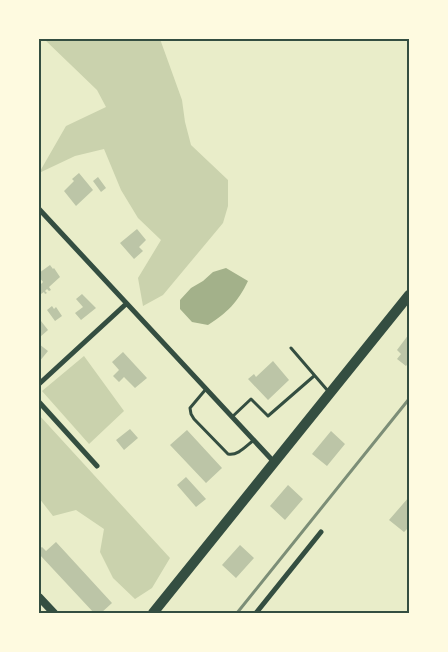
<svg xmlns="http://www.w3.org/2000/svg" width="448" height="652" viewBox="0 0 448 652" font-family="'Varela Round',sans-serif">
  <rect width="100%" height="100%" fill="#e9edc9"/>
  <!-- green -->
  <path fill="#cad2ad" d="M 44,39 L 160,39 L 182,100 L 185,122 L 191,145 L 228,180 L 228,206 L 223,223 L 163,295 L 143,306 L 138,278 L 161,240 L 138,218 L 121,190 L 104,149 L 75,156 L 39,173 L 66,126 L 106,107 L 97,90 Z
    M 84,356 L 124,411 L 89,444 L 42,391 Z
    M 39,415 L 170,558 L 152,588 L 135,599 L 113,578 L 100,552 L 104,529 L 76,510 L 53,516 L 39,498 Z"/>
  <!-- water -->
  <path fill="#a3b18a" d="M 226,268 L 248,281 C 238,302 227,313 208,325 L 192,322 L 180,309 L 180,300 L 191,288 L 203,281 L 213,272 Z"/>
  <!-- building -->
  <path fill="#bcc5a7" d="M 79,173 L 93,190 L 76,206 L 64,191 L 74,181 L 72,179 Z
    M 98,177 L 106,188 L 101,192 L 93,181 Z
    M 137,229 L 146,240 L 139,247 L 143,251 L 134,259 L 120,243 Z
    M 50,265 L 53,269 L 54,268 L 60,277 L 49,287 L 51,290 L 49,291 L 47,289 L 45,291 L 47,293 L 45,294 L 44,292 L 41,294 L 39,290 L 39,286 L 43,282 L 39,277 L 39,273 Z
    M 82,294 L 96,308 L 81,320 L 75,313 L 83,307 L 76,299 Z
    M 52,306 L 54,309 L 56,307 L 62,316 L 55,321 L 47,310 Z
    M 41,321 L 48,330 L 40,337 L 39,323 Z
    M 409,334 L 409,362 L 406,366 L 397,359 L 401,354 L 397,350 Z
    M 39,344 L 48,351 L 39,362 Z
    M 123,352 L 147,378 L 135,388 L 124,377 L 119,382 L 113,376 L 119,370 L 112,362 Z
    M 273,361 L 289,380 L 268,400 L 248,379 L 254,374 L 256,377 Z
    M 130,429 L 138,438 L 124,450 L 116,440 Z
    M 187,430 L 222,468 L 206,483 L 170,445 Z
    M 331,431 L 345,444 L 327,466 L 312,454 Z
    M 186,477 L 206,499 L 196,507 L 177,485 Z
    M 288,485 L 303,499 L 285,520 L 270,506 Z
    M 409,497 L 409,527 L 404,532 L 389,520 Z
    M 56,542 L 112,603 L 101,613 L 94,613 L 39,554 L 39,549 L 42,547 L 46,551 Z
    M 240,545 L 254,558 L 236,578 L 222,565 Z"/>
  <g fill="none" stroke-linecap="round" stroke-linejoin="round">
    <!-- service -->
    <path stroke="#344e41" stroke-width="3" d="M 291,348 L 328,391
      M 206,389 L 190,408 L 191,414 L 194,419 L 228,454 C 238,456 246,446 254,440
      M 232,417 L 251,399 L 268,416 L 314,376"/>
    <!-- minor -->
    <path stroke="#344e41" stroke-width="5" d="M 39,209 L 274,462
      M 39,384 L 126,304
      M 39,402 L 97,466
      M 256,613 L 321,532"/>
    <!-- tertiary -->
    <path stroke="#344e41" stroke-width="8" d="M 39,597 L 54,613"/>
    <!-- primary -->
    <path stroke="#344e41" stroke-width="10" d="M 153,613 L 409,295"/>
    <!-- rail -->
    <path stroke="#7c8e77" stroke-width="3" d="M 237,613 L 409,399"/>
  </g>
  <!-- border -->
  <rect width="448" height="652" fill="none" stroke="#fefae0" stroke-width="80"/>
  <rect x="40" y="40" width="368" height="572" fill="none" stroke="#344e41" stroke-width="2"/>
</svg>
